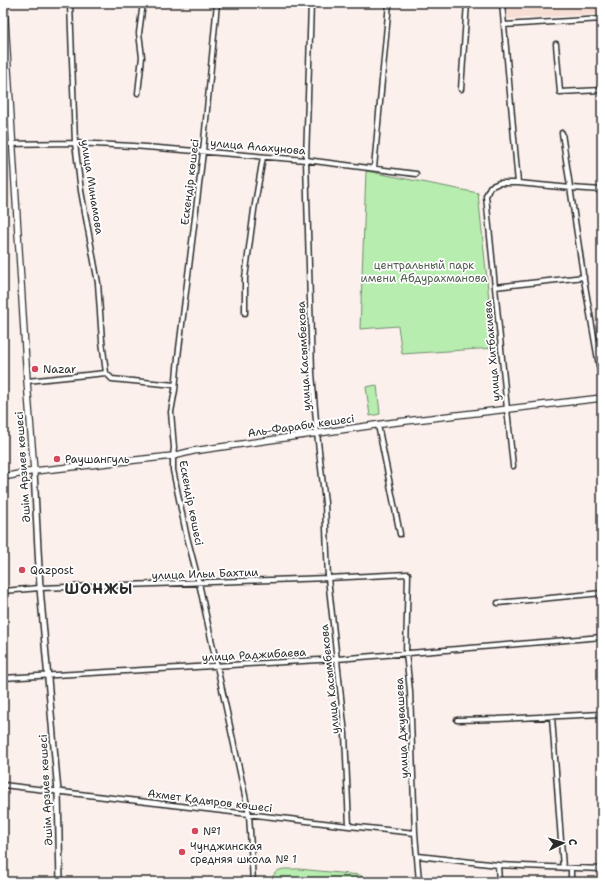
<svg xmlns="http://www.w3.org/2000/svg" width="605" height="885" viewBox="0 0 605 885" font-family="'Shantell Sans',sans-serif">
  <rect width="100%" height="100%" fill="#fbf0ec"/>
  <filter id="ink" filterUnits="userSpaceOnUse"><feTurbulence type="fractalNoise" baseFrequency=".025" numOctaves="2"/><feDisplacementMap in="SourceGraphic" scale="8" xChannelSelector="R" yChannelSelector="G"/><feConvolveMatrix kernelMatrix="1 2 1 2 8 2 1 2 1" color-interpolation-filters="sRGB"/></filter>
  <g filter="url(#ink)">
    <!-- built -->
    <path fill="#f6ded5" d="M 506,3 L 602,3 L 602,14 L 508,19 Z"/>
    <!-- green -->
    <path fill="#b7edaf" stroke="#718c6d" d="M 366,171 L 478,193 L 494,348 L 402,354 L 398,326 L 360,329 Z
      M 377,385 L 380,414 L 370,416 L 366,387 Z
      M 284,869 L 299,869 L 360,875 L 369,882 L 271,882 C 273,874 276,870 284,869 Z"/>
    <g fill="none" stroke-linecap="round" stroke-linejoin="round">
      <!-- minor casing -->
      <g stroke="#2b2b2b" stroke-width="7">
        <path id="minor" d="M 70,3 L 75,143 L 81,191 L 98,283 L 102,341 L 106,373
          M 217,3 L 203,152 L 178,357 L 175,390 L 171,412 L 174,448 L 173,456 L 173,470 L 186,533 L 199,583 L 249,814 L 253,882
          M 311,3 L 306,160 L 312,373 L 317,433 L 325,503 L 328,578 L 345,734 L 349,826
          M 502,3 L 518,183
          M 504,25 L 602,19
          M 556,44 L 560,92 L 602,90
          M 461,89 L 467,3
          M 138,93 L 142,57 L 139,33 L 143,3
          M 562,133 L 583,274 L 602,383
          M 3,144 L 75,143 L 133,146 L 306,160 L 416,174
          M 374,168 L 389,3
          M 495,287 L 584,277
          M 245,313 L 245,278 L 254,210 L 263,157
          M 27,381 L 106,373 L 112,379 L 175,385
          M 378,425 L 400,534
          M 513,466 L 507,409 L 486,196 L 490,187 L 499,183 L 518,183 L 571,188 L 602,190
          M 3,591 L 40,588 L 328,578 L 408,574 L 406,653 L 410,691 L 415,833 L 419,882
          M 498,603 L 602,593
          M 3,678 L 337,659 L 602,637
          M 552,717 L 563,868
          M 457,720 L 498,719 L 602,714
          M 3,785 L 349,826 L 415,833
          M 418,856 L 498,865 L 602,869
          M 498,865 L 499,882
          M 571,869 L 571,882"/>
      </g>
      <!-- tertiary casing -->
      <g stroke="#2b2b2b" stroke-width="8">
        <path id="tertiary" d="M 34,471 L 40,588 L 58,792 L 60,882"/>
      </g>
      <!-- secondary casing -->
      <g stroke="#2b2b2b" stroke-width="8">
        <path id="secondary" d="M 4,3 L 27,381 L 34,471
          M 3,477 L 34,471 L 173,456 L 193,451 L 389,423 L 602,398"/>
      </g>
      <!-- minor -->
      <use href="#minor" stroke="#fff" stroke-width="4"/>
      <!-- tertiary -->
      <use href="#tertiary" stroke="#fff" stroke-width="5"/>
      <!-- secondary -->
      <use href="#secondary" stroke="#fff" stroke-width="5.5"/>
    </g>
  </g>
  <!-- markers -->
  <g fill="#d1495b" stroke="#fff" stroke-width="1.5">
    <circle cx="35" cy="369" r="4"/>
    <circle cx="57" cy="459" r="4"/>
    <circle cx="22" cy="570" r="4"/>
    <circle cx="195" cy="831" r="4"/>
    <circle cx="182" cy="852" r="4"/>
  </g>
  <g text-anchor="middle" dominant-baseline="central" stroke-width="3.5" stroke-linejoin="round" paint-order="stroke">
    <!-- street labels -->
    <g font-size="11" fill="#2b2b2b" stroke="#fff">
      <text transform="translate(258 147) rotate(5)">улица Алахунова</text>
      <text transform="translate(190 182) rotate(-83)">Ескендір көшесі</text>
      <text transform="translate(92 187) rotate(81)">улица Минамова</text>
      <text transform="translate(492 351) rotate(-95)">улица Хитбакиева</text>
      <text transform="translate(304 356) rotate(-93)">улица Касымбекова</text>
      <text transform="translate(301 426) rotate(-8)">Аль-Фараби көшесі</text>
      <text transform="translate(23 467) rotate(-94)">Әшім Арзиев көшесі</text>
      <text transform="translate(191 503) rotate(79)">Ескендір көшесі</text>
      <text transform="translate(205 574) rotate(-2)">улица Ильи Бахтии</text>
      <text transform="translate(254 655) rotate(-3)">улица Раджибаева</text>
      <text transform="translate(330 679) rotate(-96)">улица Касымбекова</text>
      <text transform="translate(402 728) rotate(-93)">улица Джувашева</text>
      <text transform="translate(46 790) rotate(-93)">Әшім Арзиев көшесі</text>
      <text transform="translate(210 801) rotate(7)">Ахмет Қадыров көшесі</text>
    </g>
    <!-- park labels -->
    <g font-size="11" fill="#4e5c4c" stroke="#fff">
      <text x="424" y="265">центральный парк<tspan x="424" dy="13">имени Абдурахманова</tspan></text>
    </g>
    <!-- poi labels -->
    <g font-size="11" fill="#2b2b2b" stroke="#fff" text-anchor="start">
      <text x="43" y="369">Nazar</text>
      <text x="65" y="459">Раушангуль</text>
      <text x="30" y="570">Qazpost</text>
      <text x="203" y="831">№1</text>
      <text x="190" y="846">Чунджинская<tspan x="190" dy="13">средняя школа № 1</tspan></text>
    </g>
    <!-- district labels -->
    <g font-size="15" font-weight="bold" letter-spacing="1" fill="#2b2b2b" stroke="#fff">
      <text x="99" y="589">ШОНЖЫ</text>
    </g>
  </g>
  <!-- margin -->
  <rect width="605" height="885" fill="none" stroke="#fff" stroke-width="16"/>
  <rect x="8" y="8" width="589" height="869" fill="none" stroke="#2b2b2b" stroke-width="1.5" filter="url(#ink)"/>
  <!-- north arrow -->
  <g transform="translate(563 843) rotate(85)" stroke="#ffffff" stroke-width="3" paint-order="stroke">
  <path d="M0-3L7 15L0 10L-7 15Z" fill="#2b2b2b"/>
  <text y="-6" font-size="11" font-weight="bold" text-anchor="middle" fill="#2b2b2b">С</text>
  </g>
</svg>
